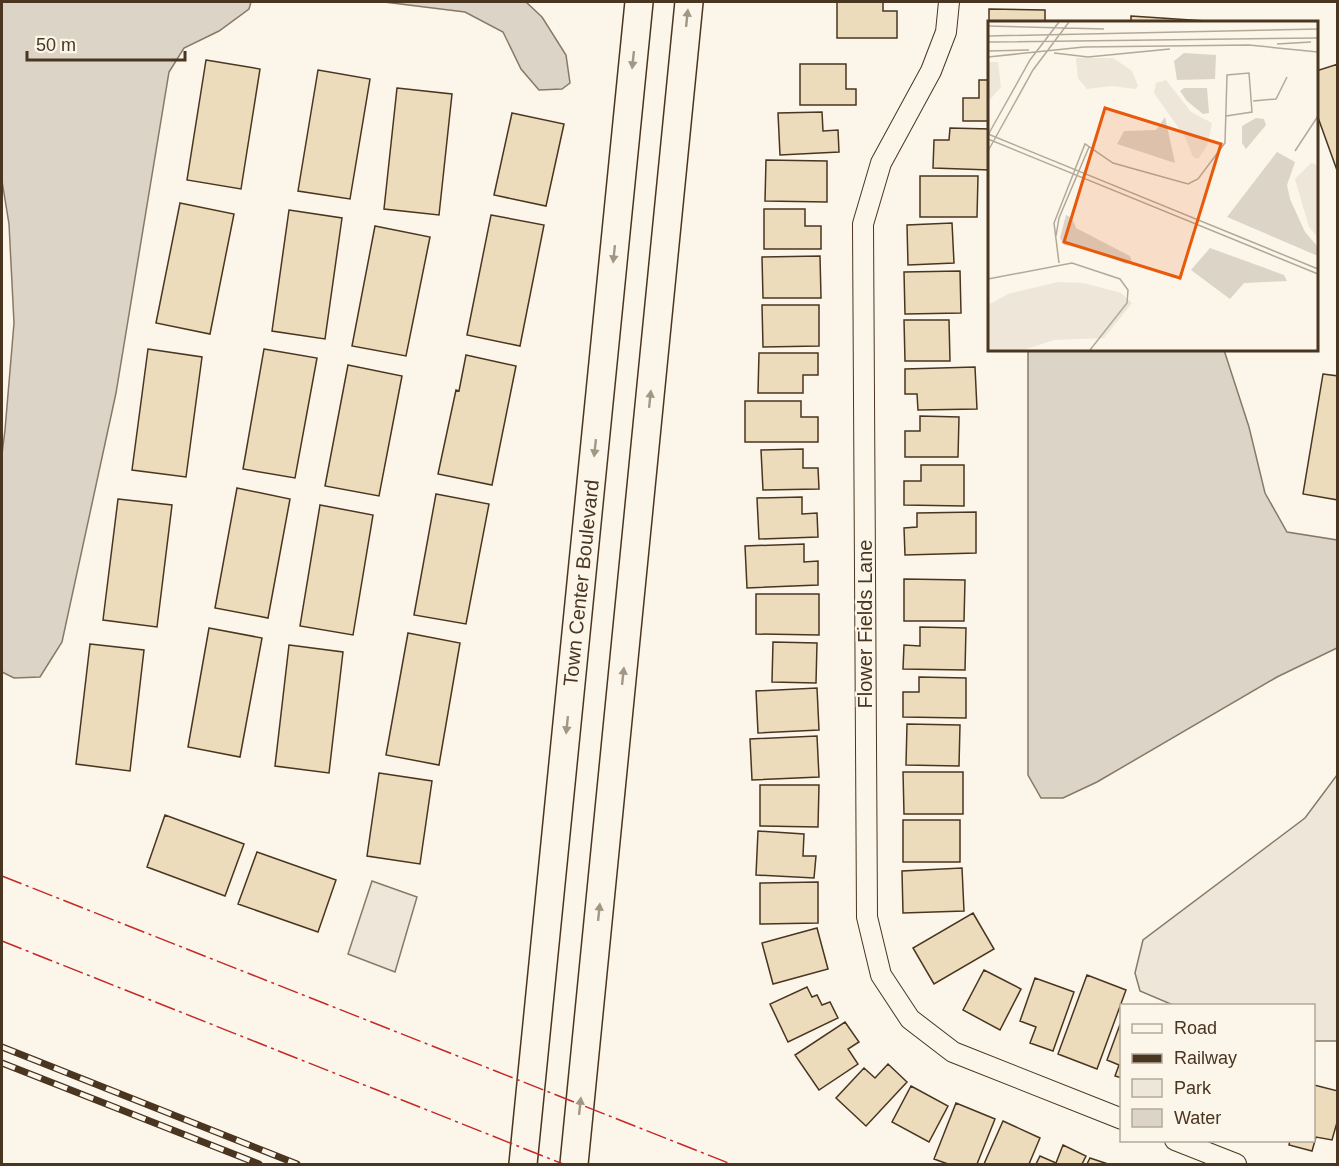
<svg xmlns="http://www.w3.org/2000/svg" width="1339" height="1166" viewBox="0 0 1339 1166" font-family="Arial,sans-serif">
  <rect width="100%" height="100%" fill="#fbf6e9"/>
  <!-- green -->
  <path fill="#ede6d9" stroke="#887966" stroke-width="1.5" d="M 1337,775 L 1337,1041 L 1314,1041 L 1314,1006 L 1173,1005 L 1140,991 L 1135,973 L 1143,940 L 1305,818 Z
    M 372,881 L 417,897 L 395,972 L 348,954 Z"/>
  <!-- water -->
  <path fill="#dcd4c6" stroke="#887966" stroke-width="1.5" d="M 2,2 L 251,2 L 249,9 L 219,31 L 184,48 L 169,72 L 116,393 L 62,642 L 40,677 L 14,678 L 2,672 L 2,454 L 5,430 L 14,323 L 9,224 L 2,181 Z
    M 384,2 L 526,2 L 542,17 L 566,55 L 570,83 L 562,89 L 539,90 L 521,69 L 503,32 L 465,12 Z
    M 1028,350 L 1224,350 L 1249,427 L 1265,493 L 1287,532 L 1337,540 L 1337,648 L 1277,677 L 1097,782 L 1063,798 L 1041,798 L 1028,775 Z"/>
  <!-- building -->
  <path fill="#ecdcbc" stroke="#4a3520" stroke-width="1.5" d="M 837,2 L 883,2 L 883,11 L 897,11 L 897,38 L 837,38 Z
    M 989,9 L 1045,10 L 1045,22 L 990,22 L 989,50 Z
    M 1131,16 L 1221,22 L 1131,22 Z
    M 206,60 L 260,69 L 241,189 L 187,180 Z
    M 800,64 L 846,64 L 846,89 L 856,89 L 856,105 L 800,105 Z
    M 1338,64 L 1338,173 L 1316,112 L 1316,71 Z
    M 318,70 L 370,79 L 350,199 L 298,191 Z
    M 979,80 L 990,80 L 990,121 L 963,121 L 963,98 L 979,98 Z
    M 397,88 L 452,94 L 439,215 L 384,209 Z
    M 822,112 L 823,131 L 838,130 L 839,152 L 780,155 L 778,113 Z
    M 512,113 L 564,124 L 546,206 L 494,195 Z
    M 950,128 L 990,129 L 990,170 L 933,168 L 934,140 L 949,140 Z
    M 766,160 L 827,161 L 827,202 L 765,201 Z
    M 920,176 L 978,176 L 977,217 L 920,217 Z
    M 180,203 L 234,214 L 210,334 L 156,323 Z
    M 764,209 L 805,209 L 805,226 L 821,226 L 821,249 L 764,249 Z
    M 289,210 L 342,218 L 325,339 L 272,331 Z
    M 491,215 L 544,225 L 520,346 L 467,335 Z
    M 952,223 L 954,263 L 908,265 L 907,225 Z
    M 375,226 L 430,237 L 406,356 L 352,346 Z
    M 820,256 L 821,298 L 763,298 L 762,257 Z
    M 960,271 L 961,313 L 905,314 L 904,272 Z
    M 762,305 L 819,305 L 819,346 L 763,347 Z
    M 904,320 L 949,320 L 950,361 L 905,361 Z
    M 148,349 L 202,357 L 186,477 L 132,470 Z
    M 264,349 L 317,358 L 295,478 L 243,469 Z
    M 759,353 L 818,353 L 818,375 L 803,375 L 803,393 L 758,393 Z
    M 466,355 L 516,366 L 492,485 L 438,474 L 456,390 L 459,391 Z
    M 348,365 L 402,376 L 379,496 L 325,486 Z
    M 975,367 L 977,409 L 918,410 L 917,394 L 905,394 L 905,369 Z
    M 1323,374 L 1338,376 L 1338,500 L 1303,494 Z
    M 745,401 L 801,401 L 801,417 L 818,417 L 818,442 L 745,442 Z
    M 920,416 L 959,417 L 958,457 L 905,457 L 905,431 L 920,431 Z
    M 803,449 L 803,468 L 818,468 L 819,489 L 763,490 L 761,450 Z
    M 921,465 L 964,465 L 964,506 L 904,505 L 904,481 L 921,481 Z
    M 237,488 L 290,499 L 268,618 L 215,608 Z
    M 436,494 L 489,504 L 466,624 L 414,615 Z
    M 802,497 L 802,514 L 817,513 L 818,537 L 759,539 L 757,498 Z
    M 118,499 L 172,505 L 157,627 L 103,620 Z
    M 320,505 L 373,515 L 353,635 L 300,626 Z
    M 976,512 L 976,553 L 905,555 L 904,528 L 917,527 L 917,513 Z
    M 804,544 L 804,562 L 818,561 L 818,585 L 747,588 L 745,546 Z
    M 904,579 L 965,580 L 964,621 L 904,621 Z
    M 756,594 L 819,594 L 819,635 L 756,634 Z
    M 920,627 L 966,628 L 965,670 L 903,669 L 904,645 L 920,646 Z
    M 209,628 L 262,638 L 240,757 L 188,747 Z
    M 408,633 L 460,643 L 439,765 L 386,755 Z
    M 773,642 L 817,643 L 816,683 L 772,682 Z
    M 90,644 L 144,650 L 130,771 L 76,764 Z
    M 289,645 L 343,652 L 329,773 L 275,766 Z
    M 919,677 L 966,678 L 966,718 L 903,717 L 903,692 L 919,692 Z
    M 817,688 L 819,730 L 758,733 L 756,691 Z
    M 907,724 L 960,725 L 959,766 L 906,765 Z
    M 817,736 L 819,777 L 752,780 L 750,739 Z
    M 903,772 L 963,772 L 963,814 L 904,814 Z
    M 379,773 L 432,781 L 420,864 L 367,856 Z
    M 760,785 L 819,785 L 818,827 L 760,826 Z
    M 165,815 L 244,844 L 225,896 L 147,867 Z
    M 903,820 L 960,820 L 960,862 L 903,862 Z
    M 758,831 L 804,834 L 803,856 L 816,856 L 814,878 L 756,875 Z
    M 257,852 L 336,880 L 318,932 L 238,904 Z
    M 962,868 L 964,911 L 903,913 L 902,871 Z
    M 818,882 L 818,923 L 760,924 L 760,883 Z
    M 973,913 L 994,949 L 934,984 L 913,948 Z
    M 817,928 L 828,969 L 773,984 L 762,943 Z
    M 984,970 L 1021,989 L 1000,1030 L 963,1010 Z
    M 1087,975 L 1126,990 L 1097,1069 L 1058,1054 Z
    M 1035,978 L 1074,992 L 1053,1051 L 1030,1043 L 1036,1027 L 1020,1021 Z
    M 807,987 L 812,997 L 817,995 L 822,1005 L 830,1002 L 838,1018 L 788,1042 L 770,1004 Z
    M 1122,1019 L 1122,1078 L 1115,1076 L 1119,1065 L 1107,1060 Z
    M 845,1022 L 859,1042 L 848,1049 L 858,1064 L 819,1090 L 795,1055 Z
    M 888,1064 L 907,1082 L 866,1126 L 836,1098 L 864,1068 L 875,1078 Z
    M 1314,1085 L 1338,1091 L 1338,1119 L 1332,1140 L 1316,1137 L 1312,1151 L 1289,1145 L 1290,1140 L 1314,1140 Z
    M 911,1086 L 948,1106 L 929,1142 L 892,1122 Z
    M 956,1103 L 995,1119 L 977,1164 L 948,1164 L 934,1159 Z
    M 1003,1121 L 1040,1138 L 1029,1164 L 984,1164 Z
    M 1063,1145 L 1086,1156 L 1082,1164 L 1036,1164 L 1040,1156 L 1056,1163 Z
    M 1090,1158 L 1108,1164 L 1087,1164 Z"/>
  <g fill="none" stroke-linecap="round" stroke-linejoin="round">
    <!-- minor casing -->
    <g stroke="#4a3520" stroke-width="22">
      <path id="minor" d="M 949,2 L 946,32 L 931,71 L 881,163 L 863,224 L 867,917 L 881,975 L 910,1019 L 953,1052 L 1122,1119
        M 1175,1140 L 1236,1164"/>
    </g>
    <!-- secondary casing -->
    <g stroke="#4a3520" stroke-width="30">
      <path id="secondary" d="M 523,1164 L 639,2
        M 574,1164 L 689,2"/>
    </g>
    <!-- minor -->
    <use href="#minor" stroke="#fbf6e9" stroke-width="20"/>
    <!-- secondary -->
    <use href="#secondary" stroke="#fbf6e9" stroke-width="27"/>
    <!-- rail casing -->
    <g stroke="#4a3520" stroke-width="7">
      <path id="rail" d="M 2,1047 L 297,1164
        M 2,1063 L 259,1164"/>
    </g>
    <!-- rail -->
    <use href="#rail" stroke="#fbf6e9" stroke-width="4.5" stroke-dasharray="14" stroke-linecap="butt"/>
    <!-- power -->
    <path stroke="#c62828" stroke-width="1.5" stroke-dasharray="21 4.5 3 4.5" stroke-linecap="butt" d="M 2,876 L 731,1164
      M 2,941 L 563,1164"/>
  </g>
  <!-- one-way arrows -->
  <defs><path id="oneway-solid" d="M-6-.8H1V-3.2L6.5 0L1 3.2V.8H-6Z" transform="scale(1.5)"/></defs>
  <g fill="#a29684">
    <use href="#oneway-solid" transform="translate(687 18) rotate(-84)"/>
    <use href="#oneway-solid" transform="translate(633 60) rotate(96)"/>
    <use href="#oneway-solid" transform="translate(614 254) rotate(96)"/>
    <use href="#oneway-solid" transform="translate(650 399) rotate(-84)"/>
    <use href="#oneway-solid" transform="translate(595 448) rotate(96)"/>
    <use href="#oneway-solid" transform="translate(623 676) rotate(-84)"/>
    <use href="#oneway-solid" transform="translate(567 725) rotate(96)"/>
    <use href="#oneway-solid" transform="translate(599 912) rotate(-84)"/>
    <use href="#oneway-solid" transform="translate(580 1106) rotate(-84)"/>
  </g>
  <g text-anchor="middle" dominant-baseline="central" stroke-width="4.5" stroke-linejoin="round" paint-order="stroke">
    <!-- street labels -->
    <g font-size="20" fill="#4a3520" stroke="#fbf6e9">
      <text transform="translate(581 583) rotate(-84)">Town Center Boulevard</text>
      <text transform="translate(865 624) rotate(-90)">Flower Fields Lane</text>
    </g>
  </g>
  <!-- overview -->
  <g transform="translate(988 21)">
    <rect width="330" height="330" fill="#fbf6e9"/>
    <path d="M 88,37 L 125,37 L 144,50 L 150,65 L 147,68 L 124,65 L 99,68 L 90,57 ZM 0,41 L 10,41 L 13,66 L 0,81 ZM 178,59 L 203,91 L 224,102 L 219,125 L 210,138 L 205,136 L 197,116 L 166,72 L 168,62 ZM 323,142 L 330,144 L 330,216 L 321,206 L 307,158 ZM 70,261 L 96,262 L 133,272 L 144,282 L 116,317 L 66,319 L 35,329 L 0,329 L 0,284 L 20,273 Z" fill="#ede6d9"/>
    <path d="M 196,32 L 228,34 L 227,58 L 189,59 L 186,40 ZM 196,67 L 219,67 L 221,92 L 215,93 L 199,80 L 192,70 ZM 177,96 L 187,142 L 129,123 L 136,110 L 168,109 ZM 268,97 L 276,98 L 278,104 L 258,128 L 254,122 L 254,105 ZM 289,131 L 307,141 L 299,164 L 302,178 L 317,211 L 330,226 L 330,235 L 239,196 ZM 78,194 L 84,197 L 88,207 L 142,235 L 144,241 L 138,243 L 108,230 L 76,224 L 72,217 ZM 222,227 L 296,254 L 299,260 L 256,262 L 242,278 L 203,249 Z" fill="#dcd4c6"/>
    <path fill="none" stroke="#b4a999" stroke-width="1.5" d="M 0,5 L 116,8M 0,15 L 330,8M 0,21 L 330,17M 289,23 L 323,21M 0,30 L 41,29M 66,32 L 100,36 L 182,28M 0,36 L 96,26 L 261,24 L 330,31M 265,80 L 288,78 L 299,56M 0,113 L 330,248M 0,114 L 42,39 L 71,1M 0,118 L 330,253M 0,130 L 45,49 L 81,1M 307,130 L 330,95M 68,215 L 71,197 L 101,126M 71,242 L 66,202 L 97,123 L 125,142 L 200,163 L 210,158 L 237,122 L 239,54 L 261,52 L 264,91 L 238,95M 0,258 L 84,242 L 132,258 L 140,269 L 139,282 L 102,329"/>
    <path fill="#e8590c" fill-opacity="0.15" stroke="#e8590c" stroke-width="3" d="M 117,87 L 233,123 L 192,257 L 76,221 Z"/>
    <rect width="330" height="330" fill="none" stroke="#4a3520" stroke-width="3"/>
  </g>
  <!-- border -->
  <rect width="1339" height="1166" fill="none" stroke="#4a3520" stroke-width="6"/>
  <!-- legend -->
  <rect x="1120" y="1004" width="195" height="138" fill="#fbf6e9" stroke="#b4a999" stroke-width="1.5"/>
  <rect x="1132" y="1024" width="30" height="9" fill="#fbf6e9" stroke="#b4a999" stroke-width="1.5"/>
  <text x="1174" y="1034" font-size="18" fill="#4a3520">Road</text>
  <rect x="1132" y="1054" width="30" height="9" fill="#4a3520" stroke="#b4a999" stroke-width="1.5"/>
  <text x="1174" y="1064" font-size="18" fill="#4a3520">Railway</text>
  <rect x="1132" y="1079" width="30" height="18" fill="#ede6d9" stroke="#b4a999" stroke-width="1.5"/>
  <text x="1174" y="1094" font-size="18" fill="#4a3520">Park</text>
  <rect x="1132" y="1109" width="30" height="18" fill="#dcd4c6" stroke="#b4a999" stroke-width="1.5"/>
  <text x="1174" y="1124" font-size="18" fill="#4a3520">Water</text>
  <!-- scale -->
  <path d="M27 51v9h158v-9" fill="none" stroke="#4a3520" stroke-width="3"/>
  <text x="36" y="51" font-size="18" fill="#4a3520" stroke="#fbf6e9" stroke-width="4.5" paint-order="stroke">50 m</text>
</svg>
